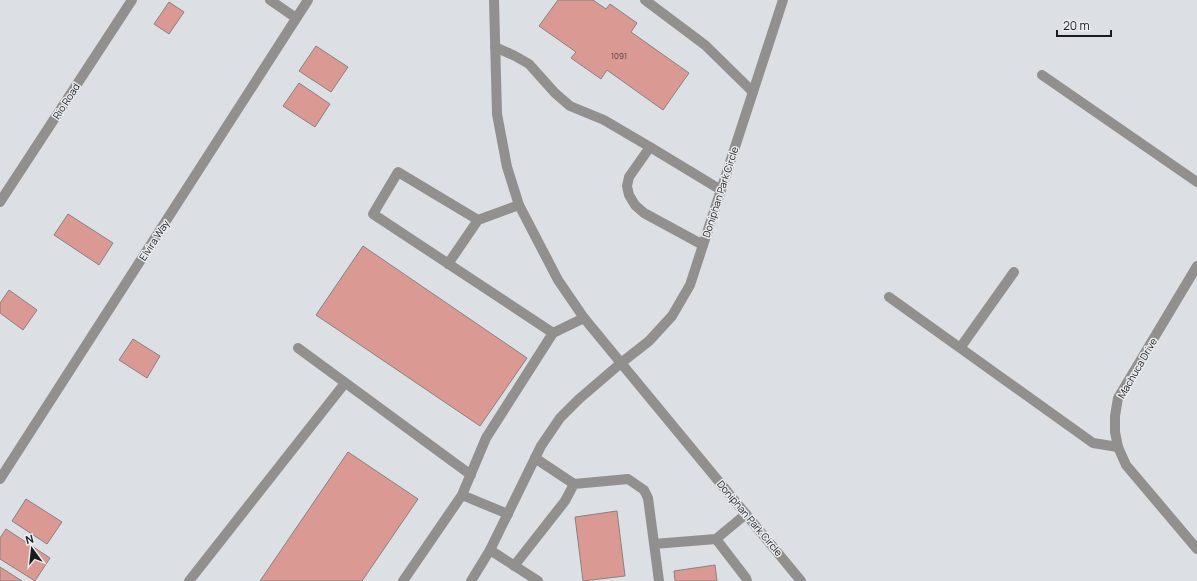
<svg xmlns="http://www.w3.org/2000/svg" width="1197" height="581" viewBox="0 0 1197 581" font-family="Manrope,sans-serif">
  <rect width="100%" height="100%" fill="#dcdfe4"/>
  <!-- building -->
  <path fill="#db9993" stroke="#888282" d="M 558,0 L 593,0 L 606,9 L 610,4 L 637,23 L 631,32 L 689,73 L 663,110 L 607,70 L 601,79 L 571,58 L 576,52 L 539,26 Z
    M 169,2 L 184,12 L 169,34 L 154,24 Z
    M 316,46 L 348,67 L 331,92 L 299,71 Z
    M 299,83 L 330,104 L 315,127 L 283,106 Z
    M 68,214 L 113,243 L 99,265 L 54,235 Z
    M 363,246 L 527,358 L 480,426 L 316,315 Z
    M 9,290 L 37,310 L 23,330 L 0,313 L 0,303 Z
    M 133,339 L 160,356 L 147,378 L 119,360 Z
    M 348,452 L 418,499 L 362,581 L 260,581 Z
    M 26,499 L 62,522 L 47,544 L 12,521 Z
    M 617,511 L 625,576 L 583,581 L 575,517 Z
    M 6,529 L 50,558 L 35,581 L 0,559 L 0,538 Z
    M 715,565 L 717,581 L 675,581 L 674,571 Z
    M 0,567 L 22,581 L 0,581 Z"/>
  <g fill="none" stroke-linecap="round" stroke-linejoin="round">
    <!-- lane -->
    <path stroke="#92908f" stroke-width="10" d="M 645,0 L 705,45 L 753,92
      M 495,47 L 515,56 L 529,64 L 555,93 L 570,106 L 604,120 L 650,147
      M 1042,75 L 1197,182
      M 478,220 L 398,172 L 373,214 L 553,333
      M 703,245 L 644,213 L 635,205 L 629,195 L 627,186 L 629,177 L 650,147 L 721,190
      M 448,264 L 478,220 L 519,205
      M 889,297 L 1093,443 L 1118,447
      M 298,348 L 471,475
      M 960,348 L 1014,272
      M 574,484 L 628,479 L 644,490 L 648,498 L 659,581
      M 462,495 L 508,514
      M 716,539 L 746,514
      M 654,544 L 716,539 L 746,578 L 747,581
      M 490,550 L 538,581
      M 514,566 L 565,501 L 574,484 L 535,458
      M 189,581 L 345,383
      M 403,581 L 462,495 L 486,438 L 553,333 L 584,318"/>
    <!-- street -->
    <path stroke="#92908f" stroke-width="10" d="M 270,0 L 296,18
      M 494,0 L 497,114 L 507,167 L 519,205 L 558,280 L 584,318 L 621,363 L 649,341 L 672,316 L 690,285 L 783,0
      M 0,202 L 132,0
      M 1197,266 L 1118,398 L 1115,416 L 1115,432 L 1118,447 L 1126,465 L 1197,549
      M 0,479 L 308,0
      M 471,581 L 490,550 L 541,446 L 560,418 L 579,399 L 621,363 L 801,581"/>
  </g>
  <g text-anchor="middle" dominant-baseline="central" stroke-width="3" stroke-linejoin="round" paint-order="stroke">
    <!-- number labels -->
    <g font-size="8" fill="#4a3a3a">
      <text x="619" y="55">1091</text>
    </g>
    <!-- street labels -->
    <g font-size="10" fill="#1a1b1c" stroke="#e9ecf1">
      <text transform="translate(66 101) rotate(-57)">Rio Road</text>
      <text transform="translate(720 192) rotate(-72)">Doniphan Park Circle</text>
      <text transform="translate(154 240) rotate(-57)">Elvira Way</text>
      <text transform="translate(1137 368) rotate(-60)">Machuca Drive</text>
      <text transform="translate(750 518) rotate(50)">Doniphan Park Circle</text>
    </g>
  </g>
  <!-- north arrow -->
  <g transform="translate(32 549) rotate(345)" stroke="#e9ecf1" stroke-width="3" paint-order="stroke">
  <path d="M0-3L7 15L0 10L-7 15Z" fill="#1a1b1c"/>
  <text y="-6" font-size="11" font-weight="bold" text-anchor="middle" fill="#1a1b1c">N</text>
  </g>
  <!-- scale -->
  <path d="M1057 30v6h54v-6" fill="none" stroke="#1a1b1c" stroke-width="2"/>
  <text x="1063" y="30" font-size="12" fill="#1a1b1c" stroke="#e9ecf1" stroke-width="3" paint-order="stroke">20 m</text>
</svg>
